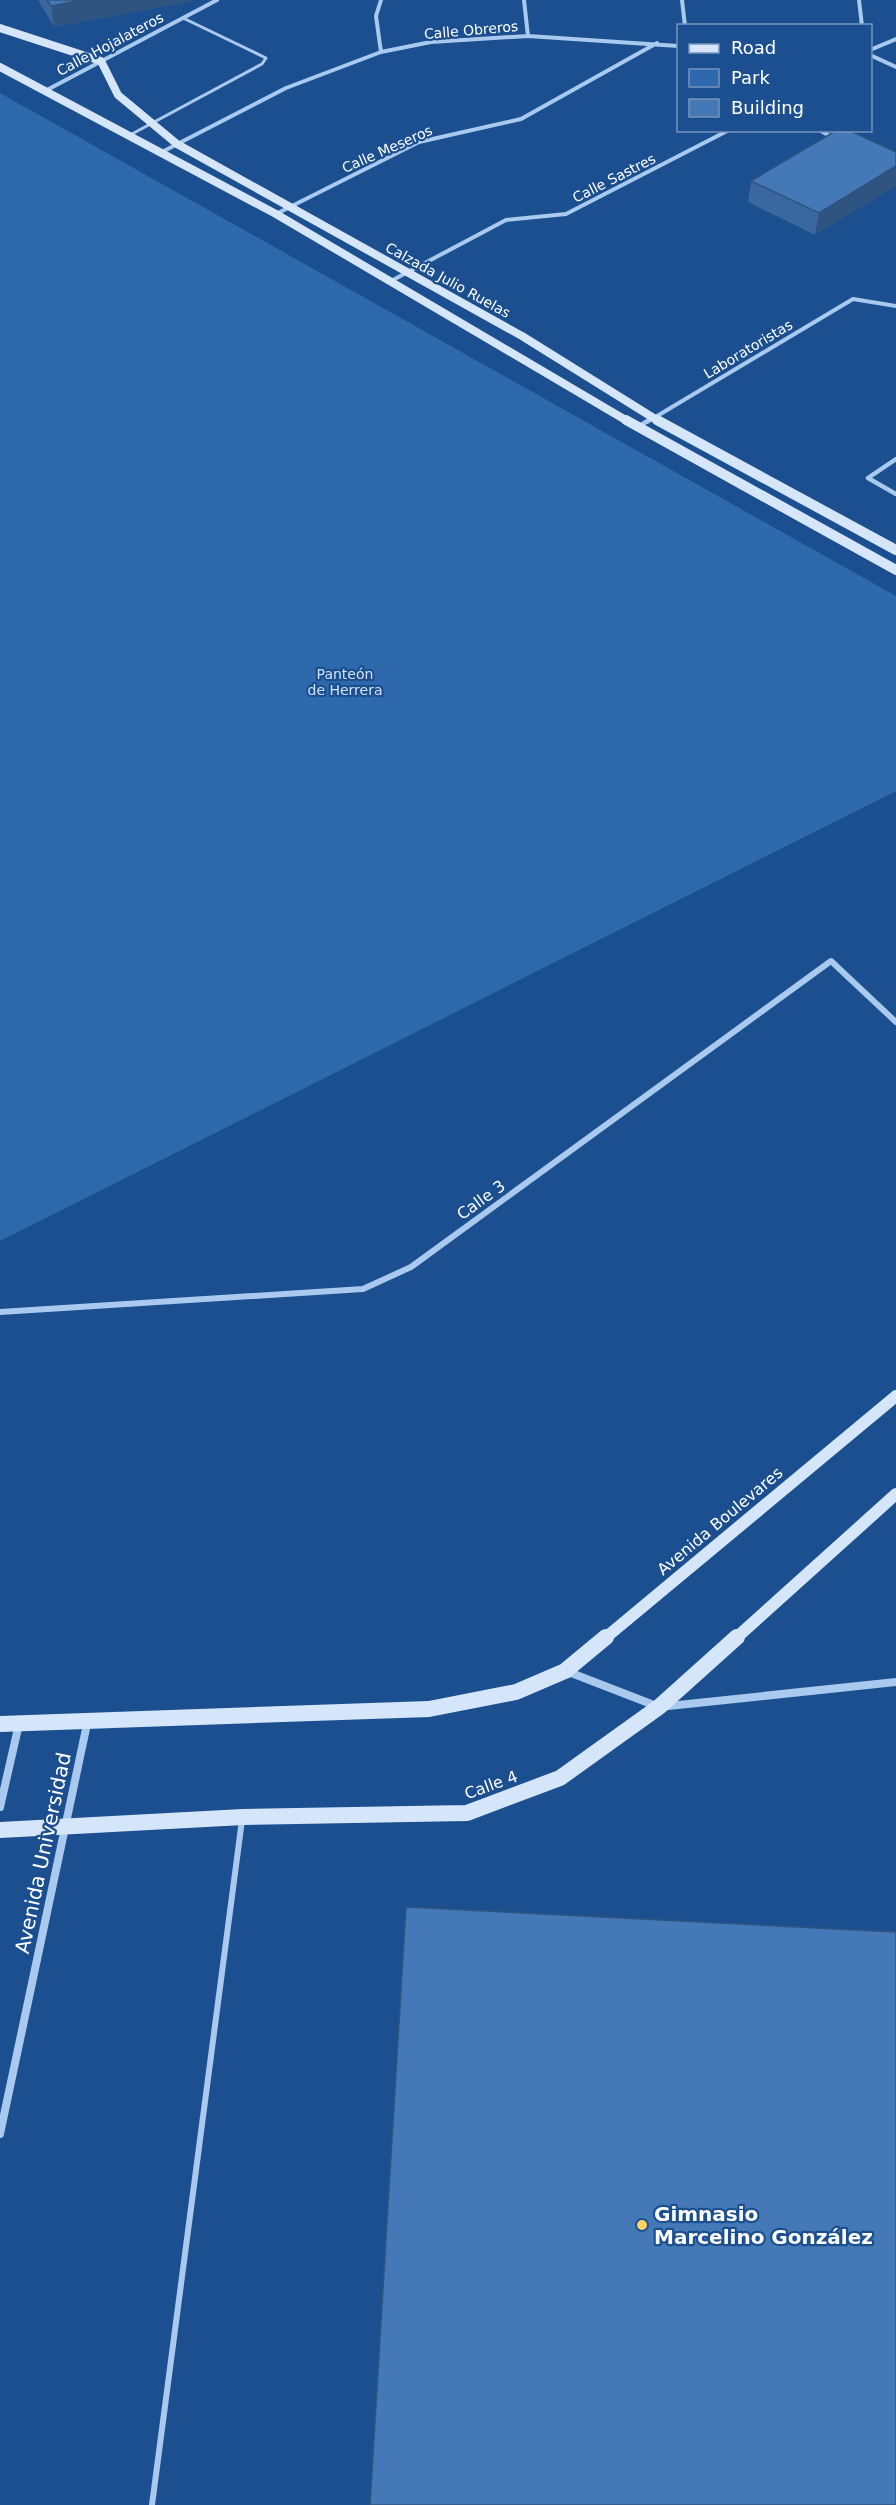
<svg xmlns="http://www.w3.org/2000/svg" width="896" height="2505" viewBox="0 0 896 2505" font-family="'DejaVu Sans',sans-serif">
  <rect width="100%" height="100%" fill="#1b4f8f"/>
  <!-- green -->
  <path fill="#2e69ad" d="M 0,93 L 896,596 L 896,791 L 0,1241 Z"/>
  <g fill="none" stroke-linecap="round" stroke-linejoin="round">
    <!-- lane-far1 -->
    <path stroke="#a9c9ee" stroke-width="3" d="M 130,135 L 262,64 L 266,58 L 183,18"/>
    <!-- lane -->
    <path stroke="#a9c9ee" stroke-width="6" d="M 152,2505 L 242,1820"/>
    <!-- street-far3 -->
    <path stroke="#a9c9ee" stroke-width="4" d="M 381,0 L 376,16 L 381,52
      M 524,0 L 528,36
      M 682,0 L 685,26
      M 859,0 L 862,26
      M 870,50 L 896,39
      M 870,55 L 896,67
      M 45,91 L 217,0
      M 819,130 L 834,138
      M 160,153 L 286,88 L 381,52 L 431,42 L 528,36 L 678,46
      M 276,214 L 419,142 L 521,119 L 657,43
      M 391,281 L 506,220 L 566,214 L 729,130
      M 647,422 L 853,299 L 896,306"/>
    <!-- street-far2 -->
    <path stroke="#a9c9ee" stroke-width="4.5" d="M 638,427 L 649,420
      M 896,459 L 868,478 L 896,494"/>
    <!-- street-far1 -->
    <path stroke="#a9c9ee" stroke-width="6" d="M 0,1312 L 363,1289 L 411,1267 L 831,961 L 896,1022"/>
    <!-- street -->
    <path stroke="#a9c9ee" stroke-width="8" d="M 566,1671 L 659,1707 L 896,1682
      M 0,1807 L 19,1724
      M 0,2134 L 87,1724"/>
    <!-- secondary-far3 -->
    <path stroke="#d6e6fa" stroke-width="8" d="M 0,28 L 101,61 L 118,95 L 177,144 L 522,336 L 660,422
      M 0,67 L 276,214 L 629,422"/>
    <!-- secondary-far2 -->
    <path stroke="#d6e6fa" stroke-width="10" d="M 626,420 L 896,570
      M 657,420 L 896,550"/>
    <!-- secondary-far1 -->
    <path stroke="#d6e6fa" stroke-width="12" d="M 604,1639 L 896,1396
      M 735,1639 L 896,1494"/>
    <!-- secondary -->
    <path stroke="#d6e6fa" stroke-width="16" d="M 0,1724 L 429,1709 L 516,1692 L 565,1671 L 606,1637
      M 0,1830 L 243,1817 L 467,1813 L 560,1778 L 659,1707 L 737,1637"/>
  </g>
  <!-- wall -->
  <path fill="#3a679d" d="M 38,0 L 193,0 L 193,1 L 54,27 Z
    M 837,130 L 815,235 L 748,202 L 751,181 Z"/>
  <!-- shaded-wall -->
  <path fill="#305480" d="M 82,0 L 193,0 L 193,1 L 54,27 L 51,6 Z
    M 896,166 L 896,186 L 815,235 L 819,213 Z"/>
  <!-- building -->
  <path fill="#4478b7" stroke="#305480" stroke-width="1.5" d="M 47,0 L 82,0 L 51,6 Z
    M 837,130 L 848,130 L 896,152 L 896,166 L 819,213 L 751,181 Z
    M 406,1907 L 896,1932 L 896,2505 L 370,2505 Z"/>
  <!-- markers -->
  <circle fill="#ffd166" stroke="#1b4f8f" stroke-width="2" cx="642" cy="2225" r="6"/>
  <g text-anchor="middle" dominant-baseline="central" stroke-width="4.5" stroke-linejoin="round" paint-order="stroke">
    <!-- far-street labels -->
    <g font-size="14" fill="#fff" stroke="#1b4f8f">
      <text transform="translate(471 30) rotate(-5)">Calle Obreros</text>
      <text transform="translate(110 44) rotate(-28)">Calle Hojalateros</text>
      <text transform="translate(387 149) rotate(-24)">Calle Meseros</text>
      <text transform="translate(614 178) rotate(-27)">Calle Sastres</text>
      <text transform="translate(448 280) rotate(29)">Calzada Julio Ruelas</text>
      <text transform="translate(748 349) rotate(-31)">Laboratoristas</text>
    </g>
    <!-- far-park labels -->
    <g font-size="14" fill="#cfe3fa" stroke="#1b4f8f">
      <text x="345" y="674">Panteón<tspan x="345" dy="16">de Herrera</tspan></text>
    </g>
    <!-- street labels -->
    <g font-size="16" fill="#fff" stroke="#1b4f8f">
      <text transform="translate(481 1200) rotate(-36)">Calle 3</text>
      <text transform="translate(720 1521) rotate(-40)">Avenida Boulevares</text>
      <text transform="translate(491 1785) rotate(-20)">Calle 4</text>
    </g>
    <!-- near-street labels -->
    <g font-size="20" fill="#fff" stroke="#1b4f8f">
      <text transform="translate(43 1853) rotate(-78)">Avenida Universidad</text>
    </g>
    <!-- near-poi labels -->
    <g font-size="20" font-weight="bold" fill="#fff" stroke="#1b4f8f" text-anchor="start">
      <text x="654" y="2214">Gimnasio<tspan x="654" dy="23">Marcelino González</tspan></text>
    </g>
  </g>
  <!-- legend -->
  <rect x="677" y="24" width="195" height="108" fill="#1b4f8f" stroke="#7695bc" stroke-width="1.5"/>
  <rect x="689" y="44" width="30" height="9" fill="#d6e6fa" stroke="#7695bc" stroke-width="1.5"/>
  <text x="731" y="54" font-size="18" fill="#ffffff">Road</text>
  <rect x="689" y="69" width="30" height="18" fill="#2e69ad" stroke="#7695bc" stroke-width="1.5"/>
  <text x="731" y="84" font-size="18" fill="#ffffff">Park</text>
  <rect x="689" y="99" width="30" height="18" fill="#4478b7" stroke="#7695bc" stroke-width="1.5"/>
  <text x="731" y="114" font-size="18" fill="#ffffff">Building</text>
</svg>
